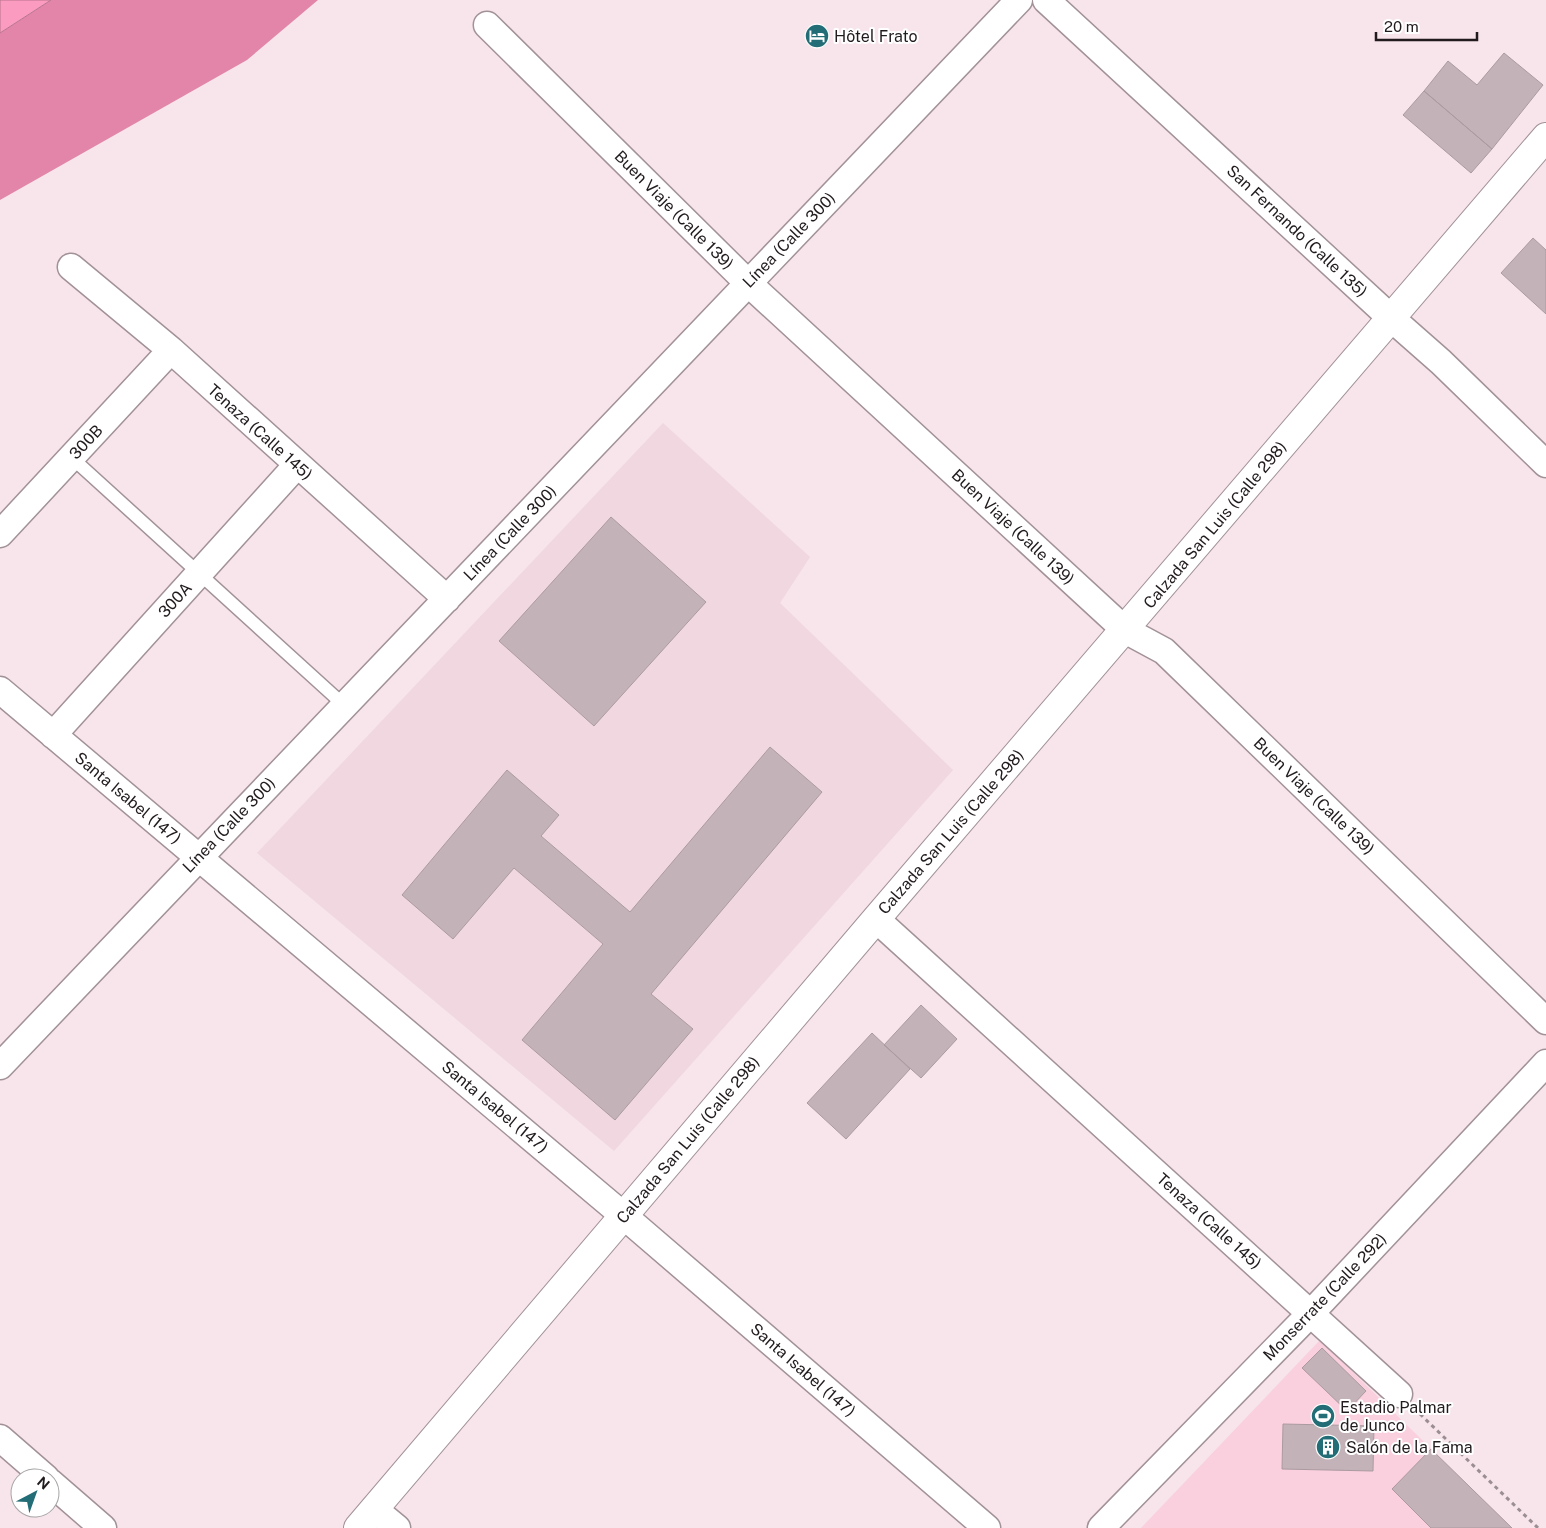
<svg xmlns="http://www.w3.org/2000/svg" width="1546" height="1528" viewBox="0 0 1546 1528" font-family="'Public Sans',sans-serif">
  <rect width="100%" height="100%" fill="#f7e5eb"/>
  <!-- built -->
  <path fill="#f1d7df" d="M 663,423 L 810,557 L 780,603 L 953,770 L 614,1151 L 257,853 Z"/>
  <!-- green -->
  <path fill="#facfde" d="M 1320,1340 L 1512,1528 L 1141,1528 Z"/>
  <!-- forest -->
  <path fill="#e285a8" d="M 51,0 L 318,0 L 247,60 L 0,200 L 0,33 Z"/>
  <!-- water -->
  <path fill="#fa9bbf" stroke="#b9758e" d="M 0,0 L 51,0 L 0,33 Z"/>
  <!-- building -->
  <path fill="#c3b2b7" stroke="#ab9ba0" d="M 1504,53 L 1543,85 L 1492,149 L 1424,91 L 1448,61 L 1477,85 Z
    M 1424,91 L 1492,149 L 1471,173 L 1403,115 Z
    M 1533,238 L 1546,250 L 1546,314 L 1501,273 Z
    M 611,517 L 706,602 L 594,726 L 499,641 Z
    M 770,747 L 822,792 L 651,994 L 693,1029 L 615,1120 L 522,1040 L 603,944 L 514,868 L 453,939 L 402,895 L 507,770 L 559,815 L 541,836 L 630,912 Z
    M 921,1005 L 957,1039 L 921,1078 L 884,1045 Z
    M 872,1033 L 910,1069 L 846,1139 L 807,1103 Z
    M 1322,1348 L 1366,1391 L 1347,1411 L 1302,1368 Z
    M 1283,1424 L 1374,1426 L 1373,1471 L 1282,1469 Z
    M 1431,1449 L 1512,1528 L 1431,1528 L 1392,1489 Z"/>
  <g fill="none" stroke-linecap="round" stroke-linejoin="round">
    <!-- service casing -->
    <g stroke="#a29297" stroke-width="15">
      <path id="service" d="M 71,457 L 345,706"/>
    </g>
    <!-- minor casing -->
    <g stroke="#a29297" stroke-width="29">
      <path id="minor" d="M 1046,0 L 1391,318 L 1441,362 L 1546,464
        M 487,25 L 748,283 L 1125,630 L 1164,651 L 1546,1021
        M 71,267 L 171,350 L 447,599
        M 0,534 L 171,350
        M 0,690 L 624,1216 L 987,1528
        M 53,735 L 297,465
        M 876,919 L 1399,1394
        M 0,1066 L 1019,0
        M 0,1438 L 46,1478
        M 50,1482 L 103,1528
        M 374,1509 L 397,1528
        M 1101,1528 L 1311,1313 L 1546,1063"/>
    </g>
    <!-- secondary casing -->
    <g stroke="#a29297" stroke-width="30">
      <path id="secondary" d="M 358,1528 L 876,919 L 1546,137"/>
    </g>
    <!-- path -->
    <path stroke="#9b8e92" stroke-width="3" stroke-dasharray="4 4" stroke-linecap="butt" d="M 1420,1414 L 1538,1528"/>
    <!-- service -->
    <use href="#service" stroke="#fff" stroke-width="12"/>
    <!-- minor -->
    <use href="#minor" stroke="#fff" stroke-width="26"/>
    <!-- secondary -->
    <use href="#secondary" stroke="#fff" stroke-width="28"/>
  </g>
  <!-- icons -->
  <defs>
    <g id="hotel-disc" transform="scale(1.25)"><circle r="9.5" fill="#236d76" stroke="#fff"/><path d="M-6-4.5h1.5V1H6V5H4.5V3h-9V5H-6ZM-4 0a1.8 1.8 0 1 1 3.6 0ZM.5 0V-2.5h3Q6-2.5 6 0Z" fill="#fff"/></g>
    <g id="stadium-disc" transform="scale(1.25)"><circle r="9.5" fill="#236d76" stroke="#fff"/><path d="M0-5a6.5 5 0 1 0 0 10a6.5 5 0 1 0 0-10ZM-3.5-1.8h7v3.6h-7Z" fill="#fff"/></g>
    <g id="building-disc" transform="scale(1.25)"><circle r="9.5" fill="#236d76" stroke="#fff"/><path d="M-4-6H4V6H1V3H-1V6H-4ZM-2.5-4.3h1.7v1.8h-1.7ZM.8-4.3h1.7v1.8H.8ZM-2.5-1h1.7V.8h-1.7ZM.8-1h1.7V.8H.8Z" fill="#fff"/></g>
  </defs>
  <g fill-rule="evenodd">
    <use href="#hotel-disc" x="817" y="36"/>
    <use href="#stadium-disc" x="1323" y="1416"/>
    <use href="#building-disc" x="1328" y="1447"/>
  </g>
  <g text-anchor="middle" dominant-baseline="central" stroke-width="4" stroke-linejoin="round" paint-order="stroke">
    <!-- poi labels -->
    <g font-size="16" fill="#211b1d" stroke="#fff" text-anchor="start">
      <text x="834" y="36">Hôtel Frato</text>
      <text x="1340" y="1407">Estadio Palmar<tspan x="1340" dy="18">de Junco</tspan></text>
      <text x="1346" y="1447">Salón de la Fama</text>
    </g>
    <!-- street labels -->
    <g font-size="16" fill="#211b1d" stroke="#fff">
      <text transform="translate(674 210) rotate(45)">Buen Viaje (Calle 139)</text>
      <text transform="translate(1297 231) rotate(43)">San Fernando (Calle 135)</text>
      <text transform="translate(789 240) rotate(-46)">Línea (Calle 300)</text>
      <text transform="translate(260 432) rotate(42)">Tenaza (Calle 145)</text>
      <text transform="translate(86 442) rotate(-47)">300B</text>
      <text transform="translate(1215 525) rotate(-50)">Calzada San Luis (Calle 298)</text>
      <text transform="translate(1013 527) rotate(43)">Buen Viaje (Calle 139)</text>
      <text transform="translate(510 533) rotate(-46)">Línea (Calle 300)</text>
      <text transform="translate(175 600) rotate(-48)">300A</text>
      <text transform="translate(1314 796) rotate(44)">Buen Viaje (Calle 139)</text>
      <text transform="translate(128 798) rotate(40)">Santa Isabel (147)</text>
      <text transform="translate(229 825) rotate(-46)">Línea (Calle 300)</text>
      <text transform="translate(951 832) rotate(-49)">Calzada San Luis (Calle 298)</text>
      <text transform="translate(495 1107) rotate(40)">Santa Isabel (147)</text>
      <text transform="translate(688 1140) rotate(-50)">Calzada San Luis (Calle 298)</text>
      <text transform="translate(1209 1221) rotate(42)">Tenaza (Calle 145)</text>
      <text transform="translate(1325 1297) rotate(-46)">Monserrate (Calle 292)</text>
      <text transform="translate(803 1370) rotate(41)">Santa Isabel (147)</text>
    </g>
  </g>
  <!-- north arrow -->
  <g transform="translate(35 1493) rotate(41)"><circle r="24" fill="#ffffff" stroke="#a6a4a5"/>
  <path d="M0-4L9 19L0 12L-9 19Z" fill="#236d76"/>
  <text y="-8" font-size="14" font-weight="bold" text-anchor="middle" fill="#211b1d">N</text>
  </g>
  <!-- scale -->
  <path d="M1376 32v8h101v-8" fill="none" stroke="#211b1d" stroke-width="2.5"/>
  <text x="1384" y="32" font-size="15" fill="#211b1d" stroke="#ffffff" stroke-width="4" paint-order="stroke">20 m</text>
</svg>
